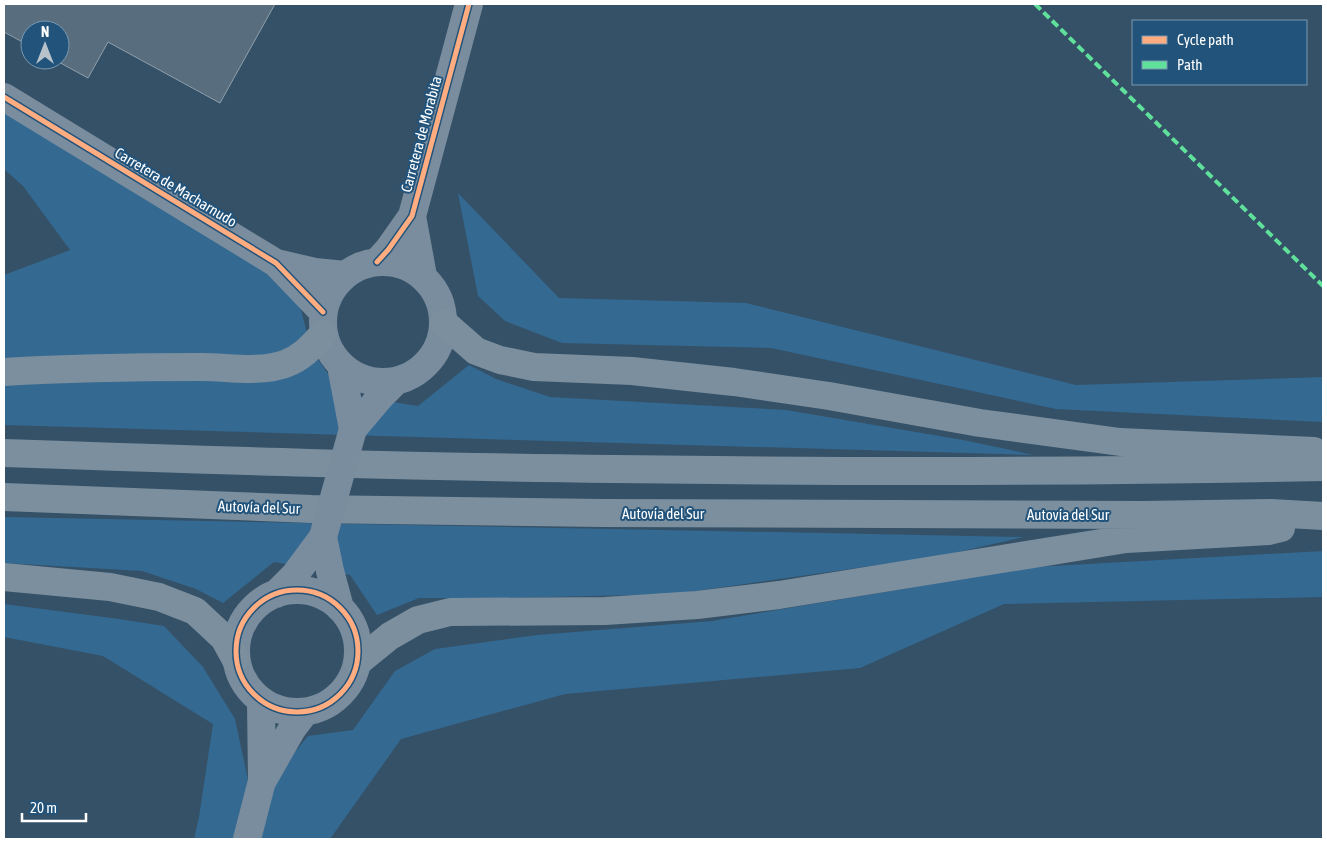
<svg xmlns="http://www.w3.org/2000/svg" width="1327" height="843" viewBox="0 0 1327 843" font-family="'Asap Condensed',sans-serif">
  <rect width="100%" height="100%" fill="#355167"/>
  <!-- green -->
  <path fill="#346992" d="M 4,92 L 293,280 L 310,344 L 315,355 L 342,394 L 418,406 L 469,365 L 496,379 L 550,397 L 786,410 L 963,440 L 1034,455 L 4,425 L 4,275 L 70,250 L 23,186 L 4,169 Z
    M 458,193 L 559,298 L 746,303 L 1076,385 L 1323,377 L 1323,422 L 1056,409 L 771,348 L 562,343 L 505,321 L 478,296 Z
    M 4,517 L 1024,537 L 941,556 L 674,594 L 507,598 L 419,598 L 377,615 L 350,575 L 274,562 L 223,603 L 196,589 L 142,571 L 4,563 Z
    M 1323,551 L 1323,597 L 1004,604 L 860,668 L 565,694 L 401,739 L 330,839 L 252,839 L 265,789 L 308,736 L 353,730 L 395,671 L 435,649 L 537,635 L 712,621 L 1034,567 Z
    M 4,604 L 119,619 L 164,626 L 203,667 L 235,719 L 248,780 L 235,839 L 194,839 L 199,817 L 213,724 L 103,656 L 4,637 Z"/>
  <!-- building -->
  <path fill="#586e7f" stroke="#8e9fac" d="M 4,4 L 275,4 L 220,103 L 108,42 L 88,78 L 55,60 L 60,60 L 60,30 L 30,30 L 30,46 L 4,32 Z"/>
  <g fill="none" stroke-linecap="round" stroke-linejoin="round">
    <!-- tertiary -->
    <path stroke="#7a8d9e" stroke-width="28" d="M 4,97 L 276,263 L 323,312
      M 412,216 L 423,276
      M323 322a60 60 0 1 1 120 0a60 60 0 1 1-120 0Z
      M 377,262 L 388,250 L 412,216 L 469,4
      M 276,263 L 315,272 L 345,275
      M 341,366 L 353,429
      M 353,429 L 381,396 L 396,381
      M 323,537 L 330,571 L 340,608
      M236 651a61 61 0 1 1 122 0a61 61 0 1 1-122 0Z
      M 276,594 L 294,576 L 323,537
      M 263,780 L 292,729 L 305,712
      M 247,839 L 262,781 L 261,702"/>
    <!-- motorway -->
    <path stroke="#7c8f9e" stroke-width="28" d="M 444,323 L 476,351 L 500,360 L 534,367 L 632,371 L 734,382 L 829,396 L 980,423 L 1120,442 L 1314,451
      M 4,372 C 70,368 136,367 202,367 C 229,367 259,373 285,364 C 303,357 311,347 323,334
      M 4,453 C 207,460 410,467 614,469 C 850,472 1087,472 1323,467
      M 4,497 L 312,509 L 602,513 L 1143,515 L 1271,513 L 1323,516
      M 4,577 L 110,587 L 159,597 L 195,611 L 224,638 L 235,658
      M 358,662 L 390,636 L 418,620 L 450,612 L 605,611 L 697,605 L 779,595 L 1126,539 L 1269,531 L 1281,528"/>
    <!-- tertiary-bridge -->
    <path stroke="#7a8d9e" stroke-width="28" d="M 323,537 L 353,429"/>
    <!-- quiet -->
    <path stroke="#60e19b" stroke-width="4" stroke-dasharray="8 4" stroke-linecap="butt" d="M 1035,4 L 1323,286"/>
    <!-- cycleway casing -->
    <g stroke="#21537b" stroke-width="8">
      <path id="cycleway" d="M 4,97 L 276,263 L 323,312
        M 377,262 L 388,250 L 412,216 L 469,4
        M236 651a61 61 0 1 1 122 0a61 61 0 1 1-122 0Z"/>
    </g>
    <!-- cycleway -->
    <use href="#cycleway" stroke="#ffac80" stroke-width="5"/>
  </g>
  <g text-anchor="middle" dominant-baseline="central" stroke-width="4" stroke-linejoin="round" paint-order="stroke">
    <!-- street labels -->
    <g font-size="15" fill="#fff" stroke="#21537b">
      <text transform="translate(421 134) rotate(-75)">Carretera de Morabita</text>
      <text transform="translate(176 187) rotate(31)">Carretera de Macharnudo</text>
      <text transform="translate(259 507) rotate(2)">Autovía del Sur</text>
      <text x="663" y="513">Autovía del Sur</text>
      <text x="1068" y="514">Autovía del Sur</text>
    </g>
  </g>
  <!-- border -->
  <rect width="1327" height="843" fill="none" stroke="#ffffff" stroke-width="10"/>
  <!-- legend -->
  <rect x="1132" y="20" width="175" height="65" fill="#21537b" stroke="#7a98b0"/>
  <rect x="1142" y="36" width="25" height="8" fill="#ffac80" stroke="#7a98b0"/>
  <text x="1177" y="45" font-size="15" fill="#ffffff">Cycle path</text>
  <rect x="1142" y="61" width="25" height="8" fill="#60e19b" stroke="#7a98b0"/>
  <text x="1177" y="70" font-size="15" fill="#ffffff">Path</text>
  <!-- north arrow -->
  <g transform="translate(45 45)"><circle r="24" fill="#21537b" stroke="#7a98b0"/>
  <path d="M0-4L9 19L0 12L-9 19Z" fill="#b8c2ca"/>
  <text y="-8" font-size="14" font-weight="bold" text-anchor="middle" fill="#ffffff">N</text>
  </g>
  <!-- scale -->
  <path d="M22 813v8h64v-8" fill="none" stroke="#ffffff" stroke-width="2.5"/>
  <text x="30" y="813" font-size="15" fill="#ffffff" stroke="#21537b" stroke-width="4" paint-order="stroke">20 m</text>
</svg>
